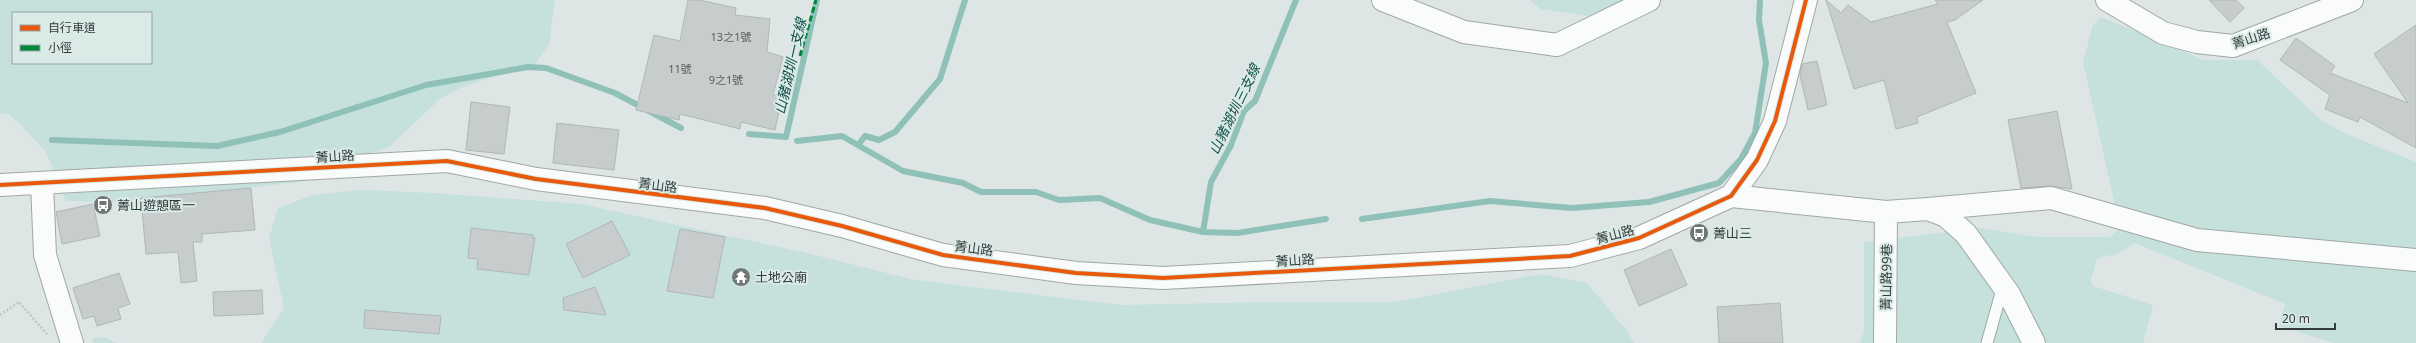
<svg xmlns="http://www.w3.org/2000/svg" width="2416" height="343" viewBox="0 0 2416 343" font-family="'Noto Sans','Noto Sans TC',sans-serif">
  <rect width="100%" height="100%" fill="#dde6e4"/>
  <!-- green -->
  <path fill="#c6e0dc" fill-rule="evenodd" d="M 0,0 L 555,0 L 549,44 L 536,63 L 462,87 L 440,99 L 389,147 L 362,156 L 316,180 L 118,202 L 66,201 L 46,152 L 19,123 L 7,113 L 0,114 ZM 13,13 L 151,13 L 151,63 L 13,63 Z
    M 1530,0 L 1625,0 L 1588,16 L 1541,9 Z
    M 2101,17 L 2204,60 L 2257,60 L 2320,119 L 2344,133 L 2416,162 L 2416,343 L 2334,343 L 2279,326 L 2285,304 L 2135,243 L 2117,254 L 2100,257 L 2096,260 L 2091,281 L 2093,286 L 2153,305 L 2143,343 L 1860,343 L 1864,331 L 1864,242 L 1981,228 L 2037,237 L 2110,237 L 2120,228 L 2083,62 L 2093,25 Z
    M 361,190 L 434,193 L 581,204 L 807,253 L 914,280 L 1121,305 L 1277,302 L 1396,302 L 1540,274 L 1587,283 L 1627,331 L 1634,343 L 261,343 L 284,308 L 269,238 L 278,208 L 313,195 Z
    M 104,337 L 117,343 L 93,343 L 93,338 Z"/>
  <g fill="none" stroke-linecap="round" stroke-linejoin="round">
    <!-- stream -->
    <path stroke="#8fc1b9" stroke-width="6" d="M 749,134 L 786,137 L 817,0
      M 52,140 L 217,146 L 280,132 L 426,85 L 528,67 L 546,68 L 615,93 L 681,128
      M 797,141 L 842,136 L 903,171 L 963,183 L 981,192 L 1036,192 L 1059,200 L 1100,198 L 1150,220 L 1203,232 L 1237,233 L 1326,219
      M 859,144 L 865,136 L 879,140 L 895,132 L 940,79 L 965,0
      M 1362,219 L 1490,201 L 1572,208 L 1649,202 L 1719,183 L 1741,159 L 1755,133 L 1766,63 L 1759,20 L 1760,0
      M 1203,232 L 1211,182 L 1231,145 L 1244,111 L 1255,101 L 1296,0"/>
  </g>
  <!-- building -->
  <path fill="#c6cdcc" stroke="#b0b7b6" d="M 688,0 L 699,0 L 736,8 L 735,15 L 770,19 L 767,52 L 783,57 L 773,95 L 782,97 L 775,130 L 741,122 L 740,129 L 680,114 L 679,120 L 636,110 L 654,35 L 680,41 Z
    M 1826,0 L 1841,13 L 1848,5 L 1871,22 L 1938,4 L 1935,0 L 1983,0 L 1955,20 L 1947,22 L 1976,93 L 1917,117 L 1918,123 L 1896,129 L 1884,80 L 1854,89 Z
    M 2209,0 L 2236,0 L 2244,8 L 2230,22 Z
    M 2416,25 L 2416,148 L 2360,117 L 2358,122 L 2325,109 L 2330,95 L 2280,60 L 2296,38 L 2335,66 L 2330,73 L 2408,103 L 2374,54 Z
    M 1817,61 L 1827,105 L 1808,110 L 1800,75 L 1802,64 Z
    M 471,102 L 510,107 L 504,154 L 466,150 Z
    M 2057,111 L 2072,189 L 2050,186 L 2021,188 L 2008,120 Z
    M 557,123 L 619,130 L 614,170 L 553,163 Z
    M 251,188 L 255,230 L 202,234 L 202,242 L 193,242 L 197,281 L 181,283 L 178,252 L 146,254 L 141,198 Z
    M 93,204 L 100,236 L 62,244 L 56,212 Z
    M 612,221 L 630,255 L 583,278 L 566,244 Z
    M 471,228 L 533,235 L 533,238 L 535,238 L 529,275 L 477,269 L 478,259 L 468,258 Z
    M 680,229 L 725,237 L 713,298 L 667,291 Z
    M 1671,249 L 1687,285 L 1639,306 L 1624,270 Z
    M 119,273 L 130,304 L 118,308 L 121,319 L 97,326 L 94,316 L 83,319 L 73,288 Z
    M 595,287 L 606,315 L 564,310 L 563,298 Z
    M 262,290 L 263,314 L 214,316 L 213,292 Z
    M 1780,303 L 1783,343 L 1719,343 L 1717,307 Z
    M 365,310 L 441,316 L 439,334 L 364,328 Z"/>
  <g fill="none" stroke-linecap="round" stroke-linejoin="round">
    <!-- lane casing -->
    <g stroke="#a0a8a6" stroke-width="13">
      <path id="lane" d="M 1987,343 L 2003,286"/>
    </g>
    <!-- street casing -->
    <g stroke="#a0a8a6" stroke-width="24">
      <path id="street" d="M 1383,0 L 1464,32 L 1557,45 L 1649,0
        M 1731,196 L 1886,212 L 1928,209 L 1946,216 L 1966,234 L 2009,294 L 2034,343
        M 1928,209 L 2051,198 L 2197,240 L 2416,260
        M 1885,343 L 1886,212"/>
    </g>
    <!-- secondary casing -->
    <g stroke="#a0a8a6" stroke-width="24">
      <path id="secondary" d="M 2107,0 L 2163,33 L 2197,42 L 2233,46 L 2352,0
        M 42,183 L 45,255 L 72,343
        M 0,185 L 447,161 L 536,179 L 765,208 L 842,226 L 943,255 L 1076,273 L 1163,278 L 1570,256 L 1639,238 L 1731,196 L 1757,160 L 1775,121 L 1806,0"/>
    </g>
    <!-- path -->
    <path stroke="#c2c5c4" stroke-width="2.5" stroke-dasharray="2 2" stroke-linecap="butt" d="M 0,315 L 19,302 L 47,334"/>
    <!-- lane -->
    <use href="#lane" stroke="#fafbfb" stroke-width="11"/>
    <!-- street -->
    <use href="#street" stroke="#fafbfb" stroke-width="22"/>
    <!-- secondary -->
    <use href="#secondary" stroke="#fafbfb" stroke-width="22"/>
    <!-- quiet -->
    <path stroke="#00873e" stroke-width="3" stroke-dasharray="6 3" stroke-linecap="butt" d="M 800,56 L 816,0"/>
    <!-- cycleway casing -->
    <g stroke="#d9eae7" stroke-width="6">
      <path id="cycleway" d="M 0,185 L 447,161 L 536,179 L 765,208 L 842,226 L 943,255 L 1076,273 L 1163,278 L 1570,256 L 1639,238 L 1731,196 L 1757,160 L 1775,121 L 1806,0"/>
    </g>
    <!-- cycleway -->
    <use href="#cycleway" stroke="#e8590c" stroke-width="4"/>
  </g>
  <!-- icons -->
  <defs>
    <g id="bus-disc" transform="scale(1)"><circle r="9.5" fill="#6f7776" stroke="#d9eae7"/><path d="M-5-6H5V4H4V6H2V4H-2V6H-4V4H-5ZM-3.5-4V0h7V-4ZM-3.5 1.2v1.5H-2V1.2ZM2 1.2v1.5H3.5V1.2Z" fill="#fff"/></g>
    <g id="temple-disc" transform="scale(1)"><circle r="9.5" fill="#6f7776" stroke="#d9eae7"/><path d="M0-6L5-2H3V0L6.5 2.5H4V6H1.5V3h-3V6H-4V2.5H-6.5L-3 0V-2H-5Z" fill="#fff"/></g>
  </defs>
  <g fill-rule="evenodd">
    <use href="#bus-disc" x="103" y="205"/>
    <use href="#bus-disc" x="1699" y="233"/>
    <use href="#temple-disc" x="741" y="277"/>
  </g>
  <g text-anchor="middle" dominant-baseline="central" stroke-width="4" stroke-linejoin="round" paint-order="stroke">
    <!-- number labels -->
    <g font-size="11" fill="#59605f">
      <text x="731" y="36">13之1號</text>
      <text x="680" y="68">11號</text>
      <text x="726" y="79">9之1號</text>
    </g>
    <!-- street labels -->
    <g font-size="13" fill="#343b3a" stroke="#d9eae7">
      <text transform="translate(2251 38) rotate(-18)">菁山路</text>
      <text transform="translate(335 156) rotate(-4)">菁山路</text>
      <text transform="translate(658 185) rotate(7)">菁山路</text>
      <text transform="translate(1615 234) rotate(-15)">菁山路</text>
      <text transform="translate(974 248) rotate(7)">菁山路</text>
      <text transform="translate(1295 260) rotate(-4)">菁山路</text>
      <text transform="translate(1886 277) rotate(-89)">菁山路99巷</text>
    </g>
    <!-- poi labels -->
    <g font-size="13" fill="#343b3a" stroke="#d9eae7" text-anchor="start">
      <text x="117" y="205">菁山遊憩區一</text>
      <text x="1713" y="233">菁山三</text>
      <text x="755" y="277">土地公廟</text>
    </g>
    <!-- water labels -->
    <g font-size="14" font-style="italic" fill="#17514a" stroke="#d9eae7">
      <text transform="translate(790 66) rotate(-77)">山豬湖圳一支線</text>
      <text transform="translate(1234 109) rotate(-64)">山豬湖圳三支線</text>
    </g>
  </g>
  <!-- legend -->
  <rect x="12" y="12" width="140" height="52" fill="#d9eae7" stroke="#97a4a2"/>
  <rect x="20" y="25" width="20" height="6" fill="#e8590c" stroke="#97a4a2"/>
  <text x="48" y="32" font-size="12" fill="#343b3a">自行車道</text>
  <rect x="20" y="45" width="20" height="6" fill="#00873e" stroke="#97a4a2"/>
  <text x="48" y="52" font-size="12" fill="#343b3a">小徑</text>
  <!-- scale -->
  <path d="M2276 323v6h59v-6" fill="none" stroke="#343b3a" stroke-width="2"/>
  <text x="2282" y="323" font-size="12" fill="#343b3a" stroke="#d9eae7" stroke-width="3" paint-order="stroke">20 m</text>
</svg>
